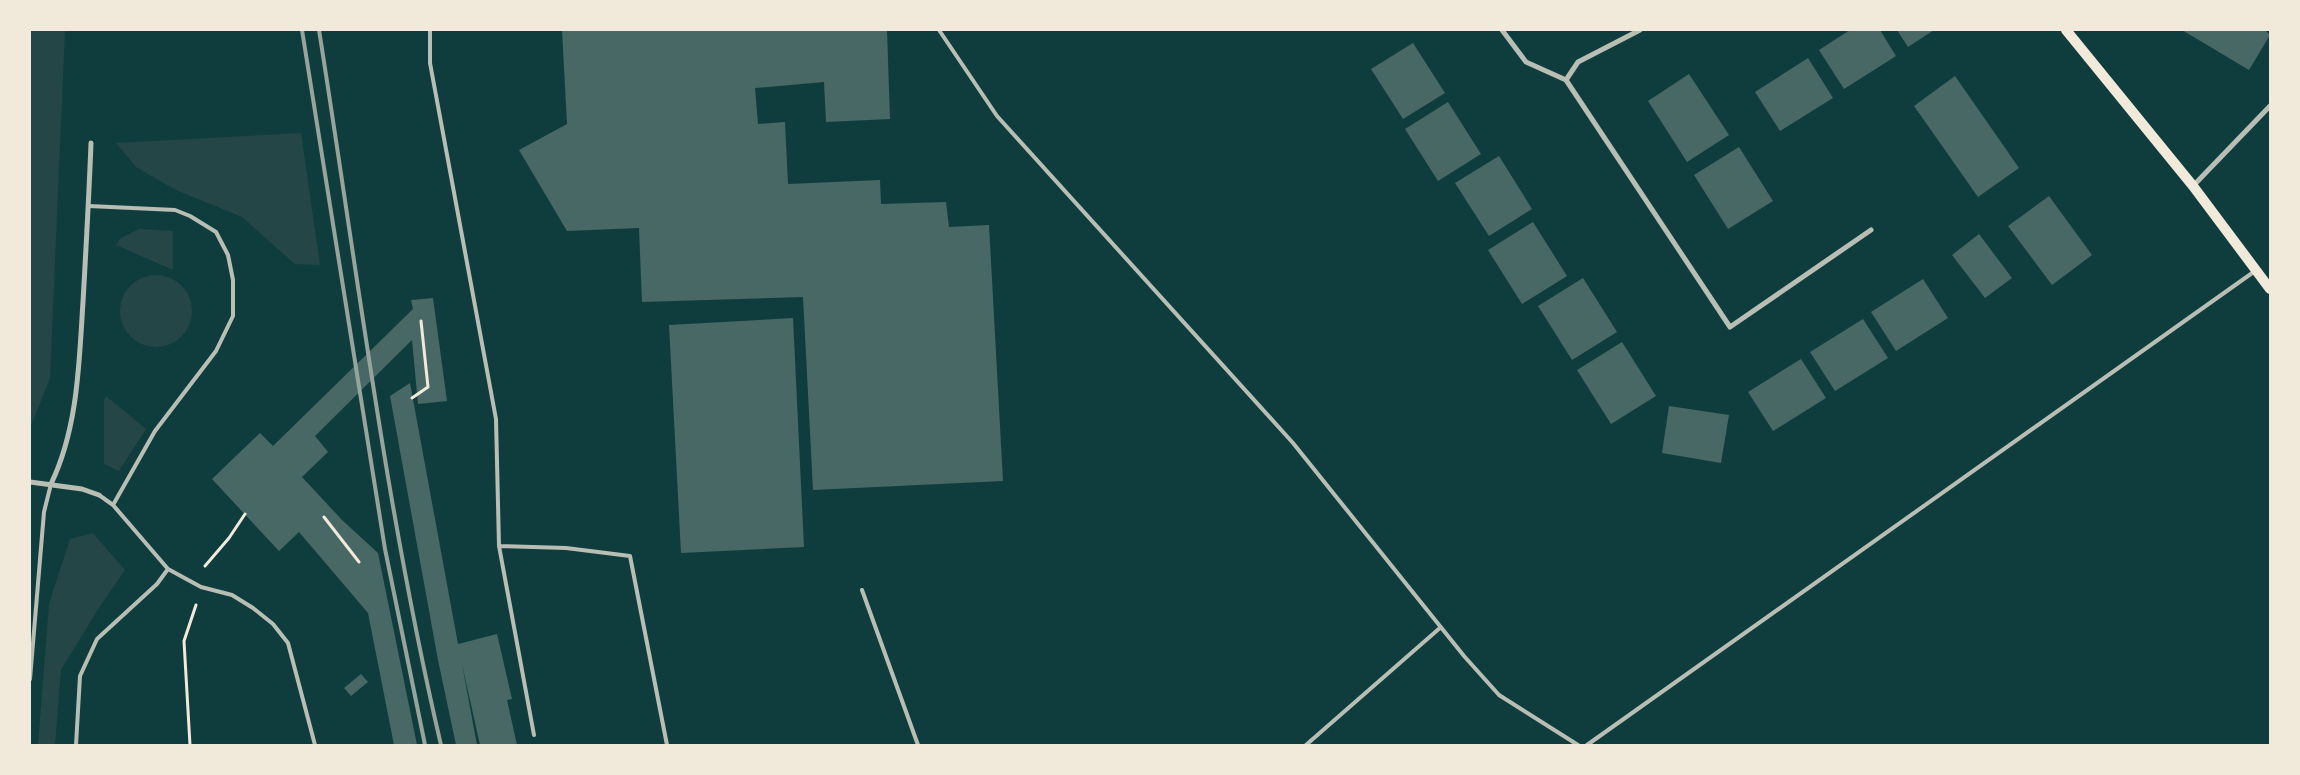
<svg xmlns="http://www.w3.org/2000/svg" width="2300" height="775" viewBox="0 0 2300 775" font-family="Manrope,sans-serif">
  <rect width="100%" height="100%" fill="#0f3d3e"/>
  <!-- green -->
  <path fill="#244646" d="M 30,30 L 65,30 L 50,378 L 30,428 Z
    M 301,133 L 320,265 L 295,264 L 242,217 L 176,190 L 136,167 L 116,143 Z
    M 139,229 L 173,231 L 173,270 L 116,245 L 121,238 Z
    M120 311a36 36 0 1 1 72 0a36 36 0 1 1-72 0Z
    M 106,396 L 146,429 L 119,471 L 104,464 L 104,400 Z
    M 93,533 L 125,570 L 97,611 L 61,670 L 55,745 L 38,745 L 49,604 L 70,539 Z"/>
  <!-- building -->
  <path fill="#486865" d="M 562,30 L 887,30 L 890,119 L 826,122 L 824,82 L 755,88 L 758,124 L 785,122 L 788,184 L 880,180 L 881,204 L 946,202 L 949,227 L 989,225 L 1003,481 L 813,490 L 803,297 L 642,302 L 639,228 L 567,231 L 519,150 L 567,124 Z
    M 1850,30 L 1880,30 L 1896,56 L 1844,89 L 1819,50 Z
    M 1897,30 L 1934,30 L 1908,47 Z
    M 2182,30 L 2265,30 L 2270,35 L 2249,70 Z
    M 1413,43 L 1445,93 L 1403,119 L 1371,69 Z
    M 1808,58 L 1833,98 L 1780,131 L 1755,92 Z
    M 1689,74 L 1729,135 L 1687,162 L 1648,101 Z
    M 1955,76 L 2019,168 L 1978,197 L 1914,106 Z
    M 1448,102 L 1481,154 L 1438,181 L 1405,129 Z
    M 1739,147 L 1773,201 L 1728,229 L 1694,175 Z
    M 1499,156 L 1532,209 L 1489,236 L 1455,183 Z
    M 2049,196 L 2092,255 L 2052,285 L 2008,226 Z
    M 1533,222 L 1567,276 L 1522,304 L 1488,250 Z
    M 1979,234 L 2012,278 L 1985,298 L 1952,255 Z
    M 1583,278 L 1617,332 L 1572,360 L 1538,306 Z
    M 1923,279 L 1948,318 L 1896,351 L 1871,312 Z
    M 433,298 L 447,401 L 418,404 L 412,340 L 315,436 L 328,452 L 302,477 L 342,520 L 378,553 L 417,745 L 394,745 L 368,613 L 299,532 L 279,551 L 212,479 L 260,433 L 273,446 L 413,309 L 411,300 Z
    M 793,318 L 804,547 L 681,553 L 669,325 Z
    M 1863,319 L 1888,358 L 1835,391 L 1810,352 Z
    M 1622,342 L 1656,396 L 1611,424 L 1577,370 Z
    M 1801,359 L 1826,398 L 1773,431 L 1748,392 Z
    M 410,383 L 458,644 L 497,634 L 512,699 L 507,700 L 517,745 L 480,745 L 462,664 L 477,745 L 456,745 L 438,660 L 390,396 Z
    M 1669,406 L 1729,415 L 1721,463 L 1662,453 Z
    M 361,674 L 368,682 L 351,696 L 344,688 Z"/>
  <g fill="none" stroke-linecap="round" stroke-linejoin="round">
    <!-- path -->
    <path stroke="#f1e9da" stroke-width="3" d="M 412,398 L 428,387 L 421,321
      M 324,517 L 359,562
      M 205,566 L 229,538 L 245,514
      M 190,745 L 184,641 L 196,605"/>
    <!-- service -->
    <path stroke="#b8beb3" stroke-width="4" d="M 430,30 L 430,63 L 496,419 L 499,546 L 534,735
      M 939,30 L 997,116 L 1293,443 L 1464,656 L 1499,695 L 1578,745
      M 89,206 L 175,210 L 190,216 L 216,232 L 228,255 L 233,280 L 233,316 L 216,351 L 155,431 L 113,505
      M 99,495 L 113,505 L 168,569
      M 499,546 L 566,548 L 630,556 L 667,745
      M 862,590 L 918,745
      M 30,679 L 44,512 L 51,484
      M 76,745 L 80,676 L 97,639 L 157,584 L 168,569 L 201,587 L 232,595 L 253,608 L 273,624 L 288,643 L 315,745
      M 1306,745 L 1441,627
      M 1587,745 L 2255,271"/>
    <!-- minor -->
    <path stroke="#b8beb3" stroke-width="5" d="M 1502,30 L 1526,62 L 1566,80 L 1730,327 L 1871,230
      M 1566,80 L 1578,62 L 1640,30
      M 2193,186 L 2270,106
      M 30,482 L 82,489 L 99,495
      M 51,484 C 78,428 79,363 83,302 C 86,249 89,196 91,143"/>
    <!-- secondary -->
    <path stroke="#f1e9da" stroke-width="10" d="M 2066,30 L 2193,186 L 2270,289"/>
    <!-- rail -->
    <path stroke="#97a49c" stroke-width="4" d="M 302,30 L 385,549 L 425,745
      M 319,30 C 357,269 386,510 441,745"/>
  </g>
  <!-- border -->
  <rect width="2300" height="775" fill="none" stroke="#f1e9da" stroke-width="62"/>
</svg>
